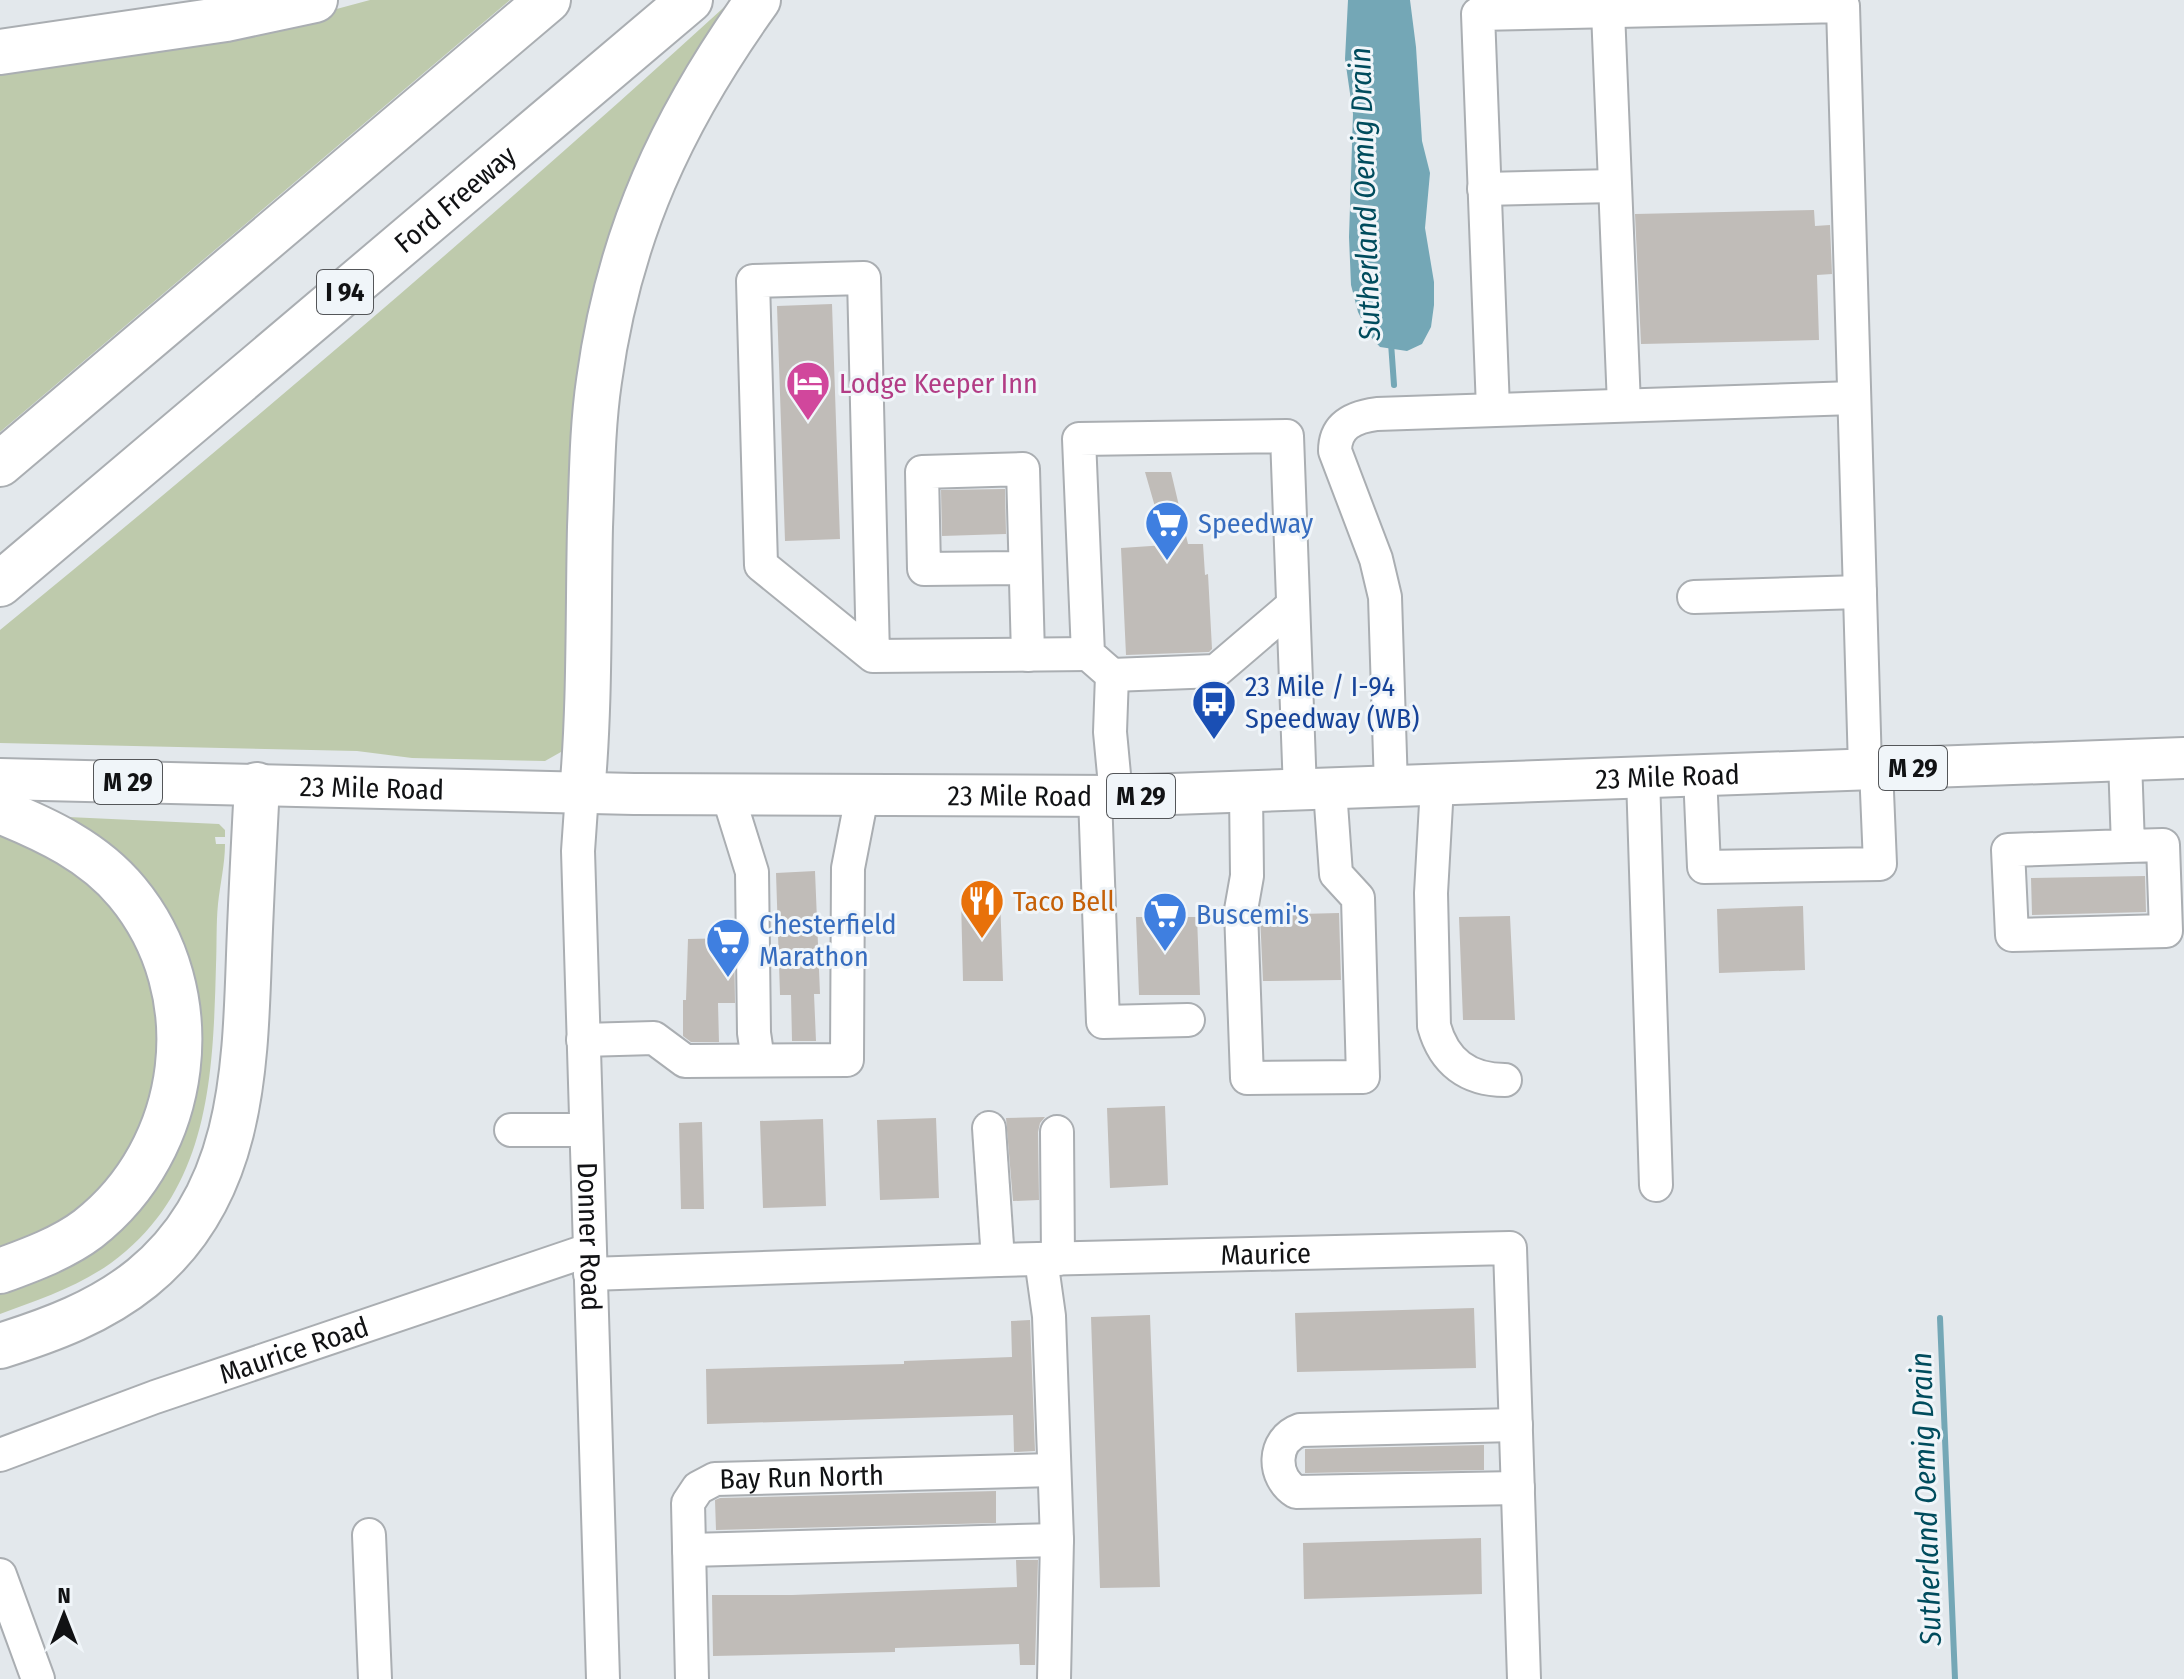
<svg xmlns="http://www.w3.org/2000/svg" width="2184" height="1679" viewBox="0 0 2184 1679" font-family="'Fira Sans Condensed',sans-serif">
  <rect width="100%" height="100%" fill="#e3e8ec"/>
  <!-- green -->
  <path fill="#becaac" d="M 370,0 L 510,0 L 0,432 L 0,66 L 318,14 Z
    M 732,0 L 653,144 L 568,748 L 545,761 L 412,758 L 357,751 L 0,743 L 0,630 C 249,426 494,217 732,0 Z
    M 68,817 L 219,824 L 225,830 L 225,837 L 215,837 L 216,844 L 225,844 C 225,864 220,884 218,904 C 216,924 217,945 216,965 C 213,1076 210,1191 111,1263 C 77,1287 38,1300 0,1314 L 0,1282 L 91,1238 L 191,1030 Z
    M 0,831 L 91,881 L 145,952 L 165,1029 L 139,1144 L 81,1214 L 0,1254 Z"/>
  <!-- water -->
  <path fill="#74a7b6" d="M 1348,0 L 1410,0 L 1416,47 L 1422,141 L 1430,173 L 1425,228 L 1434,282 L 1434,305 L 1431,327 L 1422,344 L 1407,351 L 1380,347 L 1370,336 L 1358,312 L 1351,285 L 1349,237 L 1353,114 L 1345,59 Z"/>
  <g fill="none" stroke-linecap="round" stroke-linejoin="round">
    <!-- stream -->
    <path stroke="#74a7b6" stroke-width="6" d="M 1391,343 L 1394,385
      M 1940,1318 L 1955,1679"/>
  </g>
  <!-- building -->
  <path fill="#c0bcb8" d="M 1814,210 L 1815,226 L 1830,225 L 1832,274 L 1817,275 L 1819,340 L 1641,344 L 1635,214 Z
    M 832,304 L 840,539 L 785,541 L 777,306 Z
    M 1145,472 L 1171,472 L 1188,544 L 1203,544 L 1205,575 L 1208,574 L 1212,649 L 1209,652 L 1126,655 L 1121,548 L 1166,545 Z
    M 1005,489 L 1006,534 L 942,536 L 941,490 Z
    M 815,871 L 820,994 L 814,994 L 816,1041 L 792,1041 L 791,995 L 780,995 L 776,873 Z
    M 2145,876 L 2146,912 L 2032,915 L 2031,878 Z
    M 1000,898 L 1003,981 L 963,981 L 961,899 Z
    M 1803,906 L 1805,970 L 1719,973 L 1717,909 Z
    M 1339,913 L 1341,980 L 1263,981 L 1260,915 Z
    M 1510,916 L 1515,1020 L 1463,1020 L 1459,917 Z
    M 1136,917 L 1197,917 L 1200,995 L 1139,995 Z
    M 734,938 L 735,1003 L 718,1003 L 719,1042 L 691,1042 L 683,1036 L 683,1000 L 686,1000 L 688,939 Z
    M 1165,1106 L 1168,1185 L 1110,1188 L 1107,1108 Z
    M 1045,1117 L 1040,1123 L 1038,1132 L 1039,1200 L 1013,1201 L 1006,1118 Z
    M 936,1118 L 939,1198 L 880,1200 L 877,1120 Z
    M 823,1119 L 826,1206 L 763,1208 L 760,1121 Z
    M 702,1122 L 704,1209 L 681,1209 L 679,1123 Z
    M 1474,1308 L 1476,1368 L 1297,1372 L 1295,1313 Z
    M 1150,1315 L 1160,1587 L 1100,1588 L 1091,1317 Z
    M 1030,1320 L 1035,1451 L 1014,1452 L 1013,1415 L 707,1424 L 706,1369 L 904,1364 L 904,1361 L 1012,1357 L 1011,1321 Z
    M 1484,1445 L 1484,1470 L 1305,1473 L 1305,1449 Z
    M 996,1491 L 996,1523 L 716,1530 L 715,1500 L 720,1498 Z
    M 1481,1538 L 1482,1594 L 1304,1599 L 1303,1543 Z
    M 1016,1560 L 1038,1560 L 1035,1665 L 1020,1665 L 1019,1644 L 895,1648 L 895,1652 L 713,1656 L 712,1595 L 792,1595 L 1017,1587 Z"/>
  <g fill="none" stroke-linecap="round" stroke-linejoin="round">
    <!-- minor casing -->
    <g stroke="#aaaeb2" stroke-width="36">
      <g id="minor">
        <path d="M 1608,11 L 1624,405"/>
        <path d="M 1484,189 L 1615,186"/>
        <path d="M 1493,409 L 1478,14 L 1843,6 L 1865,768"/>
        <path d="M 1025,568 L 924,569 L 922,472 L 1023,469 L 1028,655"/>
        <path d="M 1694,597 L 1860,592"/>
        <path d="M 873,656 L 864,278 L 753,281 L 761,565 L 873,656 L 1088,654"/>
        <path d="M 1112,675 L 1216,671 L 1292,606"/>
        <path d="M 2125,760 L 2128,846 L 2008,850 L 2012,935 L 2166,931 L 2163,845 L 2128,846"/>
        <path d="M 1700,774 L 1704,867 L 1880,864 L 1876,768"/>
        <path d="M 1643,777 L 1656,1185"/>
        <path d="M 1437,786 L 1431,893 L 1434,1026 C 1444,1062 1468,1080 1505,1080"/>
        <path d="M 1391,787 L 1385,597 L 1376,559 L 1335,451 C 1335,425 1354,417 1377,414 L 1854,398"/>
        <path d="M 1246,792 L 1247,876 L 1241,910 L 1247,1078 L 1363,1077 L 1358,898 L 1336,874 L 1330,790"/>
        <path id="s1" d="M 582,793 L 578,851 L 603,1679"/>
        <path d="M 728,795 L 752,872 L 754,1033 L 758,1060"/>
        <path d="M 1095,796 L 1103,1022 L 1188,1020"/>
        <path d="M 1116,796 L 1110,732 L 1112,675 L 1088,654 L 1079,439 L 1287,436 L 1300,791"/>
        <path d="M 583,1040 L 654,1038 L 685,1061 L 847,1060 L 848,868 L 862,796"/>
        <path d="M 989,1128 L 998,1260"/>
        <path d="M 511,1130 L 586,1130"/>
        <path d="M 1057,1132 L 1058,1259"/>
        <path d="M 1041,1259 L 1049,1316 L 1057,1540 L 1054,1679"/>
        <path id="s2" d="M 590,1274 L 998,1260 L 1510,1248 L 1524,1679"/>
        <path d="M 1516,1425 L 1300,1430 C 1272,1440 1272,1477 1296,1492 L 1518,1488"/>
        <path id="s3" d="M 0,1455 L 155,1397 L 589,1250"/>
        <path d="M 369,1535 L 375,1679"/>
        <path d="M 689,1550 L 1057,1540"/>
        <path d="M 0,1575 L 38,1679"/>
        <path id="s4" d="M 692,1679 L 688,1503 L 698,1488 L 715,1479 L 1053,1470"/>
      </g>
    </g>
    <!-- major casing -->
    <g stroke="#aaaeb2" stroke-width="44">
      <g id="major">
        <path id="s5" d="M 0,779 L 634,794 L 1116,796 L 2184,758"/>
      </g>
    </g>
    <!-- highway casing -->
    <g stroke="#aaaeb2" stroke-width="48">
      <g id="highway">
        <path d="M 0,52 L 226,19 L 315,0"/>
        <path d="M 0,464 L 548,0"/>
        <path id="s6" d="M 0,584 L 690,0"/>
        <path d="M 582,793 C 590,705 588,615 590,527 C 592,478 592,429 599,381 C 619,234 672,120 758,0"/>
        <path d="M 0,811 C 47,830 94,852 127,892 C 211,993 191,1149 88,1229 C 63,1248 30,1260 0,1271"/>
        <path d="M 0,1346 C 51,1330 100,1312 142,1278 C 242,1197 245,1073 249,955 C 251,898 254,842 257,785"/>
      </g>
    </g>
    <!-- minor -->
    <use href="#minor" stroke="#fff" stroke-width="32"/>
    <!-- major -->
    <use href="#major" stroke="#fff" stroke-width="40"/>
    <!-- highway -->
    <use href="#highway" stroke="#fff" stroke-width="44"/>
  </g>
  <!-- icons -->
  <defs>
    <g id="hotel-pin" transform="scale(2.3)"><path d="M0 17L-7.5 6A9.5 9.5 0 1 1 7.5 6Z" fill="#d1479c" stroke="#f0f5f9"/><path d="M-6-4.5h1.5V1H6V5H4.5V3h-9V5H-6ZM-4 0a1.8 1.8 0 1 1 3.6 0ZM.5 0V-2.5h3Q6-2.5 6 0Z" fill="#fff"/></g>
    <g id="supermarket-pin" transform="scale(2.3)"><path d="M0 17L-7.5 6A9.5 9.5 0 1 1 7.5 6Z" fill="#3f7fe0" stroke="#f0f5f9"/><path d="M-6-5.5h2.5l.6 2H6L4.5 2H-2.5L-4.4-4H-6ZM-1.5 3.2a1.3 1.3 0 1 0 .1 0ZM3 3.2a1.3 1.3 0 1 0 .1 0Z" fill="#fff"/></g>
    <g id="bus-pin" transform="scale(2.3)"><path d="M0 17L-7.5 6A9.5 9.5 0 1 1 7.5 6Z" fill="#1a4fb4" stroke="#f0f5f9"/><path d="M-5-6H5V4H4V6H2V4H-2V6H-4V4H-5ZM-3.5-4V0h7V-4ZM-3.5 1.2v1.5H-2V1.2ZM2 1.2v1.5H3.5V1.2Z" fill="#fff"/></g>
    <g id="restaurant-pin" transform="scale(2.3)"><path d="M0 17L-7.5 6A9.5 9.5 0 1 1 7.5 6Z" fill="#e8710a" stroke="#f0f5f9"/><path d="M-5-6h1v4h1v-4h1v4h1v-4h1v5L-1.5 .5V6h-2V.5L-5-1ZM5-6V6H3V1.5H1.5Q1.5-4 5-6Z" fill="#fff"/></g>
  </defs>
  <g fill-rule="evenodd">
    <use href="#hotel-pin" x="808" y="383"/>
    <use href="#supermarket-pin" x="1167" y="523"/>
    <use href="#bus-pin" x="1214" y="702"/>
    <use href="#restaurant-pin" x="982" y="901"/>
    <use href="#supermarket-pin" x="1165" y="914"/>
    <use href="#supermarket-pin" x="728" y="940"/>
  </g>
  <g text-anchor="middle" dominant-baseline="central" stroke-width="6" stroke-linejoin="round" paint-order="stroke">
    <!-- shield labels -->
    <g fill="#f0f5f9" stroke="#545659" stroke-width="2">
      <rect x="317" y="270" width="56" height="44" rx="6"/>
      <rect x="1879" y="746" width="68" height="44" rx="6"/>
      <rect x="94" y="760" width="68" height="44" rx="6"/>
      <rect x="1107" y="774" width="68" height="44" rx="6"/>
    </g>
    <g font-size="26" font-weight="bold" fill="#111214">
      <text x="345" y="292">I 94</text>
      <text x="1913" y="768">M 29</text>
      <text x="128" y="782">M 29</text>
      <text x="1141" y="796">M 29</text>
    </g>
    <!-- street labels -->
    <g font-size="28" fill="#111214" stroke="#f0f5f9">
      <text stroke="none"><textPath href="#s6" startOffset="596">Ford Freeway</textPath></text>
      <text stroke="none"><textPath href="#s5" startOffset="1668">23 Mile Road</textPath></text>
      <text stroke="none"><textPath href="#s5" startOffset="372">23 Mile Road</textPath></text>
      <text stroke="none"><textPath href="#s5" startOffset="1020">23 Mile Road</textPath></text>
      <text stroke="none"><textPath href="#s1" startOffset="444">Donner Road</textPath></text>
      <text stroke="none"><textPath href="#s2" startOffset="676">Maurice</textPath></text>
      <text stroke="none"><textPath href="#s3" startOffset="312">Maurice Road</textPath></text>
      <text stroke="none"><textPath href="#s4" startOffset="300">Bay Run North</textPath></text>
    </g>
    <!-- hotel labels -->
    <g font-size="28" fill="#b23c85" stroke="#f0f5f9" text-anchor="start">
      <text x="839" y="383">Lodge Keeper Inn</text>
    </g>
    <!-- shop labels -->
    <g font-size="28" fill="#366cbe" stroke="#f0f5f9" text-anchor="start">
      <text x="1198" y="523">Speedway</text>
      <text x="1196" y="914">Buscemi's</text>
      <text x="759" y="924">Chesterfield<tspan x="759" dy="32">Marathon</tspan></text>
    </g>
    <!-- transit labels -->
    <g font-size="28" fill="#164399" stroke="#f0f5f9" text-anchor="start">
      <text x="1245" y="686">23 Mile / I-94<tspan x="1245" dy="32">Speedway (WB)</tspan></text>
    </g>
    <!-- food labels -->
    <g font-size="28" fill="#c56008" stroke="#f0f5f9" text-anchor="start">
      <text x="1013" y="901">Taco Bell</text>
    </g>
    <!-- water labels -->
    <g font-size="30" font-style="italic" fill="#004c5d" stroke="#f0f5f9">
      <text transform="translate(1365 194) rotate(-92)">Sutherland Oemig Drain</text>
      <text transform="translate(1926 1499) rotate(-92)">Sutherland Oemig Drain</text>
    </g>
  </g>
  <!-- north arrow -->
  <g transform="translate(64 1615)" stroke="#f0f5f9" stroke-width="6" paint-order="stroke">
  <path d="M0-6L14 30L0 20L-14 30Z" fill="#111214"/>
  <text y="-12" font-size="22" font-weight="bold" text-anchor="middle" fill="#111214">N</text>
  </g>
</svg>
